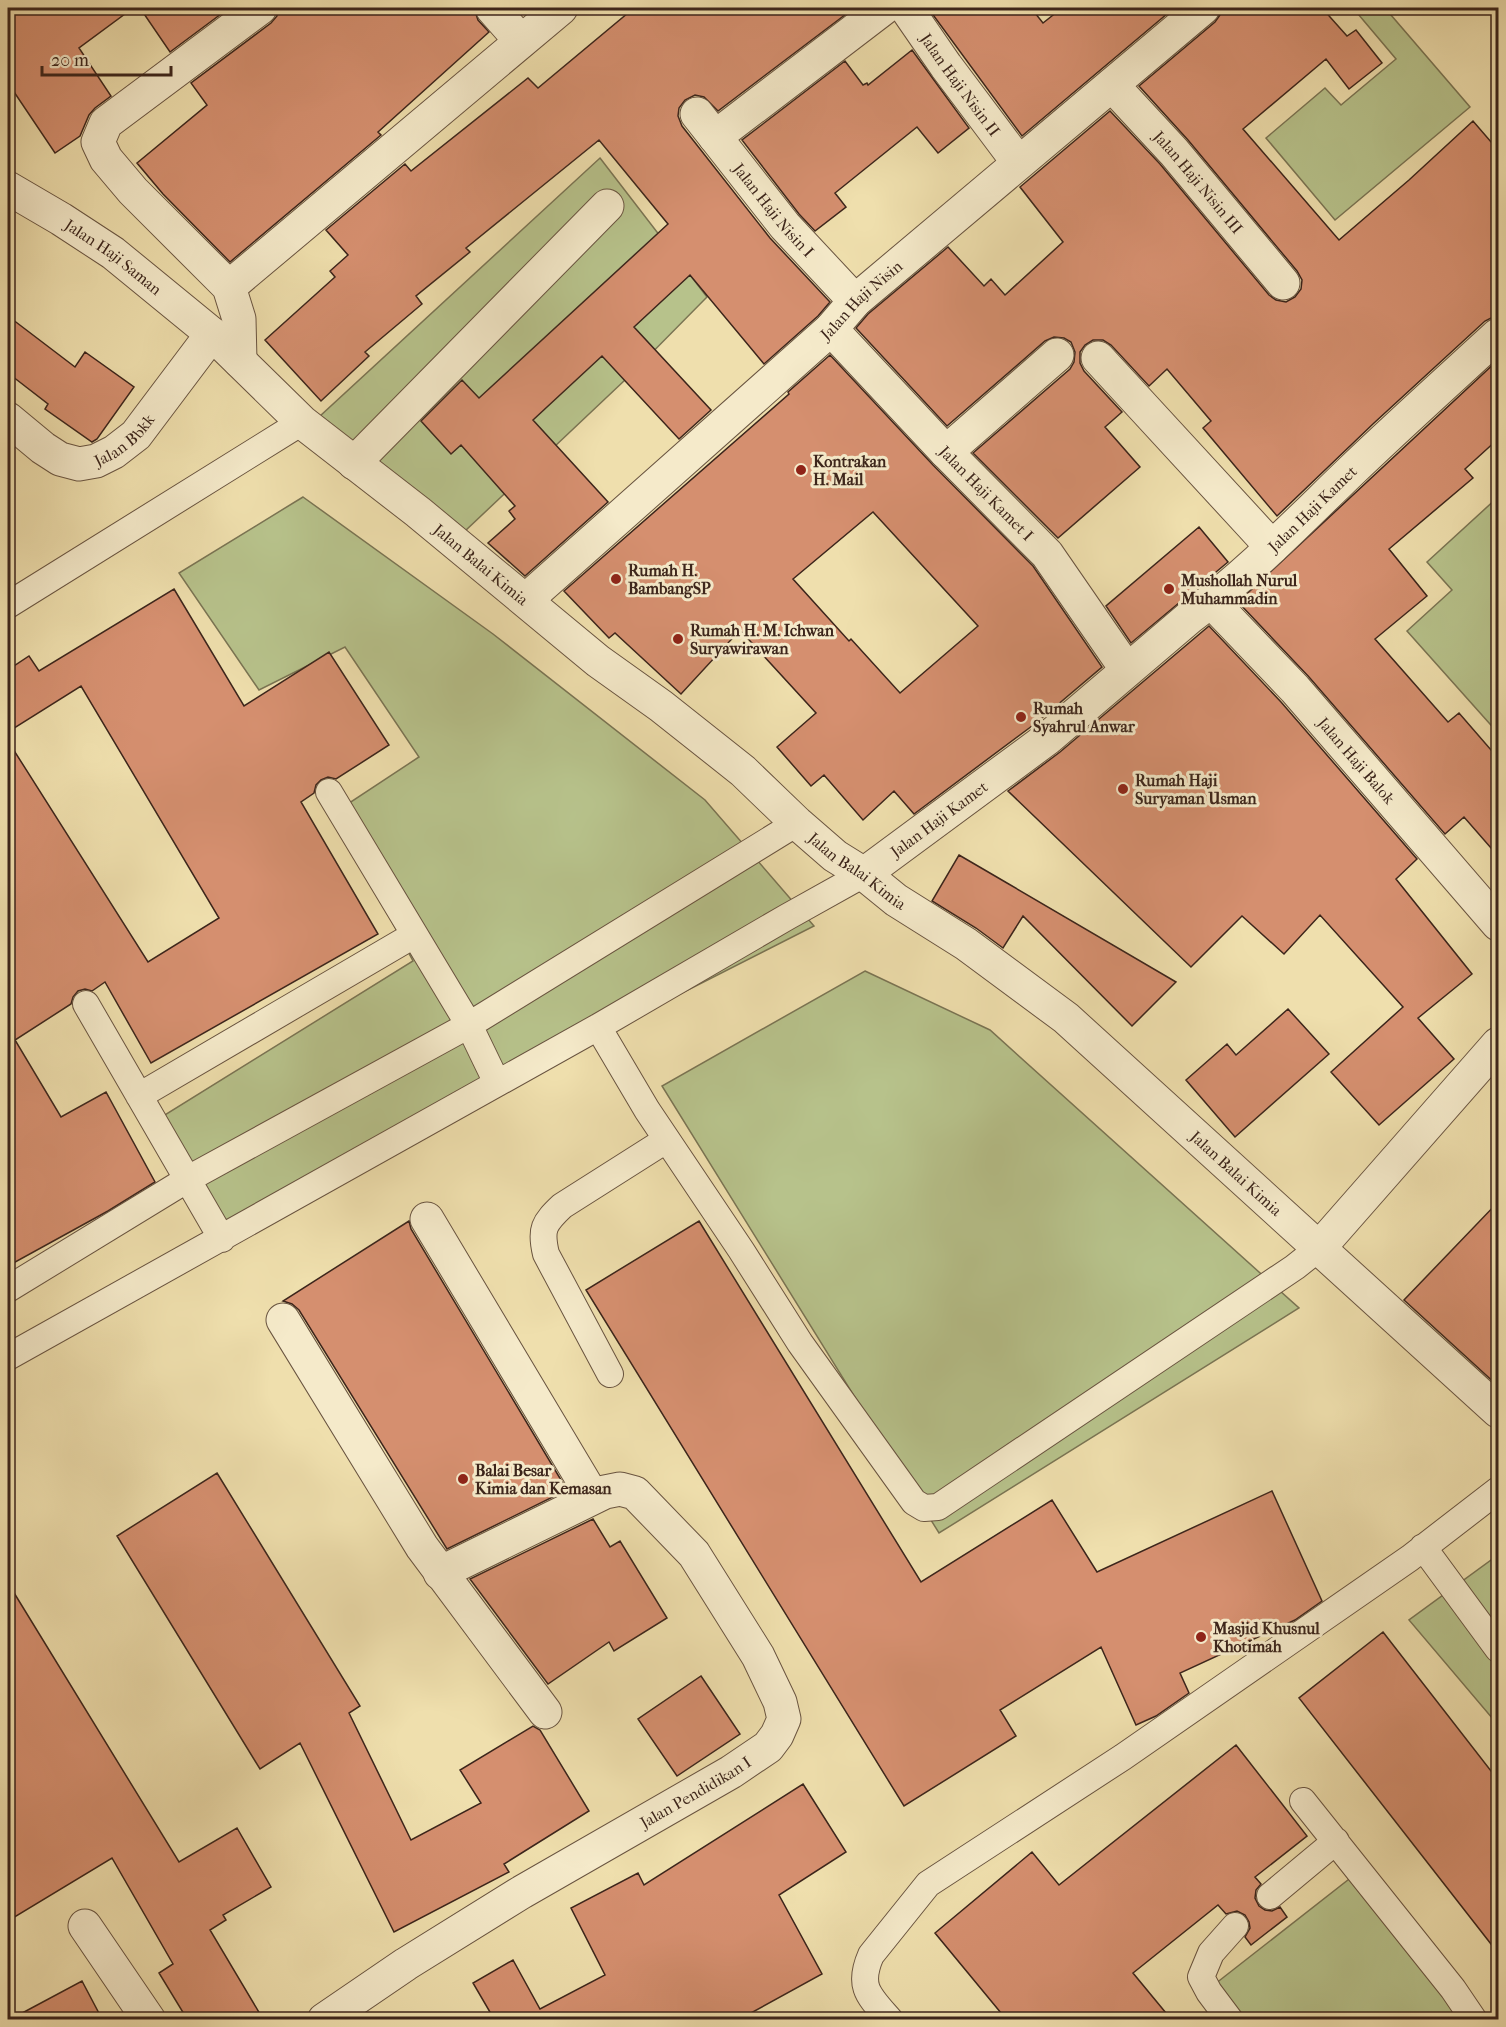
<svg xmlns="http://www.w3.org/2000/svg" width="1506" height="2027" viewBox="0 0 1506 2027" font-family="'IM FELL French Canon',serif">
  <rect width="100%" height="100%" fill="#efdfad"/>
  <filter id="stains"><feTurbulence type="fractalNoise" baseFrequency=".00333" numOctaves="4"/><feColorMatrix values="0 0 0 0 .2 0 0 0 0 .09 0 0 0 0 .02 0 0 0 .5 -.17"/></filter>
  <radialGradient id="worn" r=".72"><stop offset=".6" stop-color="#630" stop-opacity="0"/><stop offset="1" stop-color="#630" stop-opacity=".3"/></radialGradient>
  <!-- green -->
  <path fill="#b7c28b" stroke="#7a7453" stroke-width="1.5" d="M 1353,8 L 1399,8 L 1391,15 L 1470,107 L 1335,220 L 1266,138 L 1325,88 L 1341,105 L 1396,59 Z
    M 600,158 L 707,297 L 625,380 L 465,531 L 319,417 Z
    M 303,497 L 493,634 L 705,800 L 814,926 L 205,1235 L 147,1126 L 413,961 L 334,813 L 419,757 L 345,647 L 259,690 L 179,573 Z
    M 1498,497 L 1498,733 L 1407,631 L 1452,590 L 1427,562 Z
    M 865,971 L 990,1030 L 1299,1308 L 939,1533 L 662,1086 Z
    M 1498,1555 L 1498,1725 L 1409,1620 Z
    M 1353,1876 L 1464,2019 L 1245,2019 L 1215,1984 Z"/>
  <!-- building -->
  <path fill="#d58f6f" stroke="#3c251b" stroke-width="1.5" fill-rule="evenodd" d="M 8,8 L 133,8 L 79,48 L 111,96 L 95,108 L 89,115 L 80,136 L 55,153 L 8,83 Z
    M 140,8 L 229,8 L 170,52 Z
    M 278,8 L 474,8 L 478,20 L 489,32 L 378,132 L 381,135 L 230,262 L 163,194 L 137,163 L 207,105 L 191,83 L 271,23 L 277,16 Z
    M 634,8 L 854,8 L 718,111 L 704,97 L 695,95 L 685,100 L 679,108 L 678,116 L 682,126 L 770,238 L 830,302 L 818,316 L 764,364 L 690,275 L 634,327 L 711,410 L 679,439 L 602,356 L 533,420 L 608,502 L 525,576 L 488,543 L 515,519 L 509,511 L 515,506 L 461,445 L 451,454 L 421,421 L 462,380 L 479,398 L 668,224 L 599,140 L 466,248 L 470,252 L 416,296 L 422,304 L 365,352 L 369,356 L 321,401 L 265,340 L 335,277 L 330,271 L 348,255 L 326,230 L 405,164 L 411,171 L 528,78 L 538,88 Z
    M 928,8 L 1031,8 L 1043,23 L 1062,8 L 1174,8 L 1022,136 Z
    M 1221,8 L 1322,8 L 1347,36 L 1356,30 L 1382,63 L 1349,89 L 1326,59 L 1243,129 L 1339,240 L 1409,180 L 1473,121 L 1498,150 L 1498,317 L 1493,317 L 1485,321 L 1374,423 L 1277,516 L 1203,428 L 1211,421 L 1167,369 L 1149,386 L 1111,345 L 1103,340 L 1093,340 L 1085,345 L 1080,352 L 1080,363 L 1084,371 L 1122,412 L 1105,427 L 1140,467 L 1058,538 L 973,453 L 1070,369 L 1074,362 L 1075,352 L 1071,342 L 1064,338 L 1054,337 L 1045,341 L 947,426 L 856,328 L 868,314 L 948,247 L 984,286 L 991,279 L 1005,295 L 1063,242 L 1020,187 L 1110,111 L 1160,164 L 1269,295 L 1276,300 L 1286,302 L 1295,297 L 1301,289 L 1302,280 L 1297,271 L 1188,140 L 1139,86 L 1215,22 L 1220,15 Z
    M 912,50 L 969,128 L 938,153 L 917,127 L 835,193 L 846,207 L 815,231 L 799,214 L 742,140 L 845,61 L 863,85 L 867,83 L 868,85 Z
    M 8,316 L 75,367 L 85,352 L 134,387 L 97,439 L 92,442 L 45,409 L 48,404 L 8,373 Z
    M 830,355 L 933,465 L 1033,566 L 1102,667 L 1036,723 L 914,814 L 894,791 L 863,820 L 824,775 L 811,786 L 777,747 L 816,713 L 740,630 L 681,694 L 615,633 L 609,638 L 564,591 L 789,394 L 788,392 ZM 873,512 L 978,626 L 900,693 L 851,639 L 849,641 L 793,579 Z
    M 1498,360 L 1498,439 L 1465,469 L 1473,478 L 1389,549 L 1427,596 L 1375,639 L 1448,722 L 1459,713 L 1498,758 L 1498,856 L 1464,817 L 1445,834 L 1309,677 L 1238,602 Z
    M 1199,527 L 1228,562 L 1131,643 L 1106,606 Z
    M 174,589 L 244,706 L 329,652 L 389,745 L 336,779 L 328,777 L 321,780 L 316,785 L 314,793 L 301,802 L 378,934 L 151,1063 L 105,982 L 92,991 L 85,989 L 78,991 L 73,997 L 71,1004 L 15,1040 L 61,1117 L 106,1092 L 155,1182 L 108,1211 L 8,1266 L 8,741 L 148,962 L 219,918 L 81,686 L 8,732 L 8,670 L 29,656 L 39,671 Z
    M 1209,626 L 1281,702 L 1417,859 L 1396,879 L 1472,974 L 1418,1018 L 1454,1059 L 1379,1125 L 1331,1072 L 1403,1007 L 1320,915 L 1284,954 L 1242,916 L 1191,967 L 1008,791 L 1060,752 Z
    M 959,855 L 1007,883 L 1176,982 L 1132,1026 L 1023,916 L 1003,948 L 976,928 L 932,901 Z
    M 1288,1009 L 1329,1054 L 1235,1137 L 1186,1080 L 1227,1044 L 1236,1055 Z
    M 1498,1202 L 1498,1386 L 1404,1300 Z
    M 409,1221 L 411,1229 L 567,1490 L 447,1549 L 299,1310 L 292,1304 L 283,1301 Z
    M 699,1221 L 921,1582 L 1052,1500 L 1097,1572 L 1272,1491 L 1322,1601 L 1295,1620 L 1180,1673 L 1189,1693 L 1156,1716 L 1136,1725 L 1101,1647 L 1000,1710 L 1016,1736 L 904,1806 L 586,1290 Z
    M 217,1473 L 360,1706 L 349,1713 L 411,1840 L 481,1803 L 460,1770 L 533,1726 L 540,1730 L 589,1811 L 504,1864 L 509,1872 L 394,1932 L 300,1743 L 260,1769 L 117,1536 Z
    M 593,1519 L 610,1547 L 620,1541 L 667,1618 L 614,1651 L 609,1642 L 548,1684 L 470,1579 Z
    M 8,1583 L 179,1862 L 237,1828 L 271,1887 L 223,1915 L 226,1920 L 210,1930 L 263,2019 L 187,2019 L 159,1973 L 173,1964 L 112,1858 L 8,1921 Z
    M 1383,1632 L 1498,1780 L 1498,1953 L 1299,1698 Z
    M 701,1676 L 740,1734 L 677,1776 L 638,1719 Z
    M 1236,1745 L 1307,1836 L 1255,1877 L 1261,1884 L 1256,1890 L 1255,1898 L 1259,1906 L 1265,1910 L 1272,1911 L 1280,1907 L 1287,1917 L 1251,1945 L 1245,1937 L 1250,1928 L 1249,1922 L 1245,1915 L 1237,1911 L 1226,1914 L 1218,1905 L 1133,1973 L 1171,2019 L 1006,2019 L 935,1933 L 1032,1852 L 1059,1885 Z
    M 803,1784 L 846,1852 L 779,1895 L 822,1974 L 740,2019 L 494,2019 L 473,1983 L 513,1960 L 540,2009 L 605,1975 L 571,1908 L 638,1873 L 644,1885 Z
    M 82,1981 L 102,2019 L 11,2019 Z"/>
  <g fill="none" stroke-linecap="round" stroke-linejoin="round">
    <!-- service casing -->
    <g stroke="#695440" stroke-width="28">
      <path id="service" d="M 8,605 L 302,422
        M 329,792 L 469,1025 L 497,1083
        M 86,1004 L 222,1239
        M 598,1027 L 647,1110 L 741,1250 L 800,1343 L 914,1502 L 924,1508 L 938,1507 L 1295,1267 L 1319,1248
        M 139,1096 L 414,935
        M 8,1289 L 188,1179 L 469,1025 L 797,823
        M 8,1357 L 598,1027 L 787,917 L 864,874
        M 610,1374 L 546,1254 C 540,1229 544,1223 562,1206 L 666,1140
        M 1423,1547 L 1498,1649
        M 1303,1801 L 1453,1989 L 1474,2020
        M 1270,1896 L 1336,1841
        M 890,2020 C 869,1996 857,1987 871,1955 L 928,1884 L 1123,1757 L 1410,1558 L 1498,1490
        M 1230,2020 L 1209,1992 L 1201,1977 L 1211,1953 L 1235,1926"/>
    </g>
    <!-- minor casing -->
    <g stroke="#695440" stroke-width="35">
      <g id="minor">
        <path d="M 492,8 L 521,41"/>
        <path id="s1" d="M 906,8 L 946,66 L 1018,162"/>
        <path id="s2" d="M 1112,85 L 1174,152 L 1283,283"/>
        <path id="s3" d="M 697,114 L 785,226 L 855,301"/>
        <path d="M 715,137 L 884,8"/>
        <path id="s4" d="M 8,188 L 61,219 L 113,253 L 212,334 L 302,422 L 418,512 L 598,661 L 661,706 L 743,771 L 797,823 L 835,856 L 864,874 L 896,900 L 966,944 L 1066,1018 L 1498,1411"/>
        <path d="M 229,287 L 561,8"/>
        <path id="s5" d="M 831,329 L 946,452 L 1047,554 L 1127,670"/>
        <path d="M 1098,358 L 1272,547"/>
        <path d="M 240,361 L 239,319 L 229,287 L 133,191 L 106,159 L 98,142 L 106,123 L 260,8"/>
        <path id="s6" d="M 8,419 L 43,448 L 60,459 L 79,464 L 96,461 L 114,452 L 136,435 L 212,334"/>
        <path d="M 946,452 L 1057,355"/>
        <path d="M 354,463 L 607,206"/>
        <path id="s7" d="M 526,600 L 831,329 L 855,301 L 1203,8"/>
        <path id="s8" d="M 1211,601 L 1295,689 L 1498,924"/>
        <path id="s9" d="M 864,874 L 1048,738 L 1190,617 C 1248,574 1298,522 1350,472 C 1399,425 1449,380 1498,335"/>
        <path d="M 427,1219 L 593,1497"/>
        <path d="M 1319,1248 L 1498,1044"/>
        <path d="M 283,1320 L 422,1547 L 545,1712"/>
        <path d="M 85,1926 L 149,2020"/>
        <path id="s10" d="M 324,2020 L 406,1964 L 522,1892 L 731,1772 L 768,1747 L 777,1735 L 784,1719 L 780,1702 L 758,1656 L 694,1554 L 635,1493 L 620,1489 L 605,1492 L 440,1573"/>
      </g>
    </g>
    <!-- service -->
    <use href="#service" stroke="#f5eaca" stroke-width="26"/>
    <!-- minor -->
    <use href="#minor" stroke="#f5eaca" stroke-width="33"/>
  </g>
  <!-- markers -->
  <g fill="#8f2418" stroke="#f5eaca" stroke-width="2">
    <circle cx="801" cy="470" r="6"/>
    <circle cx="616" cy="579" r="6"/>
    <circle cx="1169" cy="589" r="6"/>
    <circle cx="678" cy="639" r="6"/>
    <circle cx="1021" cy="717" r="6"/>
    <circle cx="1123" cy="789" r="6"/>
    <circle cx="463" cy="1479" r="6"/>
    <circle cx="1201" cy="1637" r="6"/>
  </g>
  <g text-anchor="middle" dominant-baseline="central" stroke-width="6" stroke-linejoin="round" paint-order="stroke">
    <!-- street labels -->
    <g font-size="16" fill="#3c251b" stroke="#f5eaca">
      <text stroke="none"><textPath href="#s1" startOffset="94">Jalan Haji Nisin II</textPath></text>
      <text stroke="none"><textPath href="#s2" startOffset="130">Jalan Haji Nisin III</textPath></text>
      <text stroke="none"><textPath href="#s3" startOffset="123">Jalan Haji Nisin I</textPath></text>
      <text stroke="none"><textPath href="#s4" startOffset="126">Jalan Haji Saman</textPath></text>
      <text stroke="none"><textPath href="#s7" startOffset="450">Jalan Haji Nisin</textPath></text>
      <text stroke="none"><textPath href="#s6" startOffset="138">Jalan Bbkk</textPath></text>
      <text stroke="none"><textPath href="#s5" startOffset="226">Jalan Haji Kamet I</textPath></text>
      <text stroke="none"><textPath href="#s9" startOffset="579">Jalan Haji Kamet</textPath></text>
      <text stroke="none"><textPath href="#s4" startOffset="606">Jalan Balai Kimia</textPath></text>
      <text stroke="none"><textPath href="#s8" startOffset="216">Jalan Haji Balok</textPath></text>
      <text stroke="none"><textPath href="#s9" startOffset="93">Jalan Haji Kamet</textPath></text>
      <text stroke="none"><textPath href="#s4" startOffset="1092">Jalan Balai Kimia</textPath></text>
      <text stroke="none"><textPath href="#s4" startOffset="1578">Jalan Balai Kimia</textPath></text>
      <text stroke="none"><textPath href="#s10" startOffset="436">Jalan Pendidikan I</textPath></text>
    </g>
    <!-- poi labels -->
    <g font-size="16" font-weight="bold" fill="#3c251b" stroke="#f5eaca" text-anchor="start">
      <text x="813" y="461">Kontrakan<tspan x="813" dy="18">H. Mail</tspan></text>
      <text x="628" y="570">Rumah H.<tspan x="628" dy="18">BambangSP</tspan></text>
      <text x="1181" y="580">Mushollah Nurul<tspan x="1181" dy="18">Muhammadin</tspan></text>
      <text x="690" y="630">Rumah H. M. Ichwan<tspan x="690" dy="18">Suryawirawan</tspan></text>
      <text x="1033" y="708">Rumah<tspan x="1033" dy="18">Syahrul Anwar</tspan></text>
      <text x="1135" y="780">Rumah Haji<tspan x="1135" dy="18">Suryaman Usman</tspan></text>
      <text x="475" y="1470">Balai Besar<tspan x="475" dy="18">Kimia dan Kemasan</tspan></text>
      <text x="1213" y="1628">Masjid Khusnul<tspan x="1213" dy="18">Khotimah</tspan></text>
    </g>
  </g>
  <!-- margin -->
  <rect width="1506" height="2027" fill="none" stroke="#efdfad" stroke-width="30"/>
  <rect x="9" y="9" width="1488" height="2009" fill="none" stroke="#3c251b" stroke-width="3"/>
  <rect x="15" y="15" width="1476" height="1997" fill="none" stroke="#3c251b" stroke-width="1.5"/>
  <!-- scale -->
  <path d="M42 66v9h129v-9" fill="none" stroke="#3c251b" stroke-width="3"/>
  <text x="51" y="66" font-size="18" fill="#3c251b" stroke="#f5eaca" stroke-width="4.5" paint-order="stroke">20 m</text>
  <rect width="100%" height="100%" filter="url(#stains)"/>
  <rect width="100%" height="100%" fill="url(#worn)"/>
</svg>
